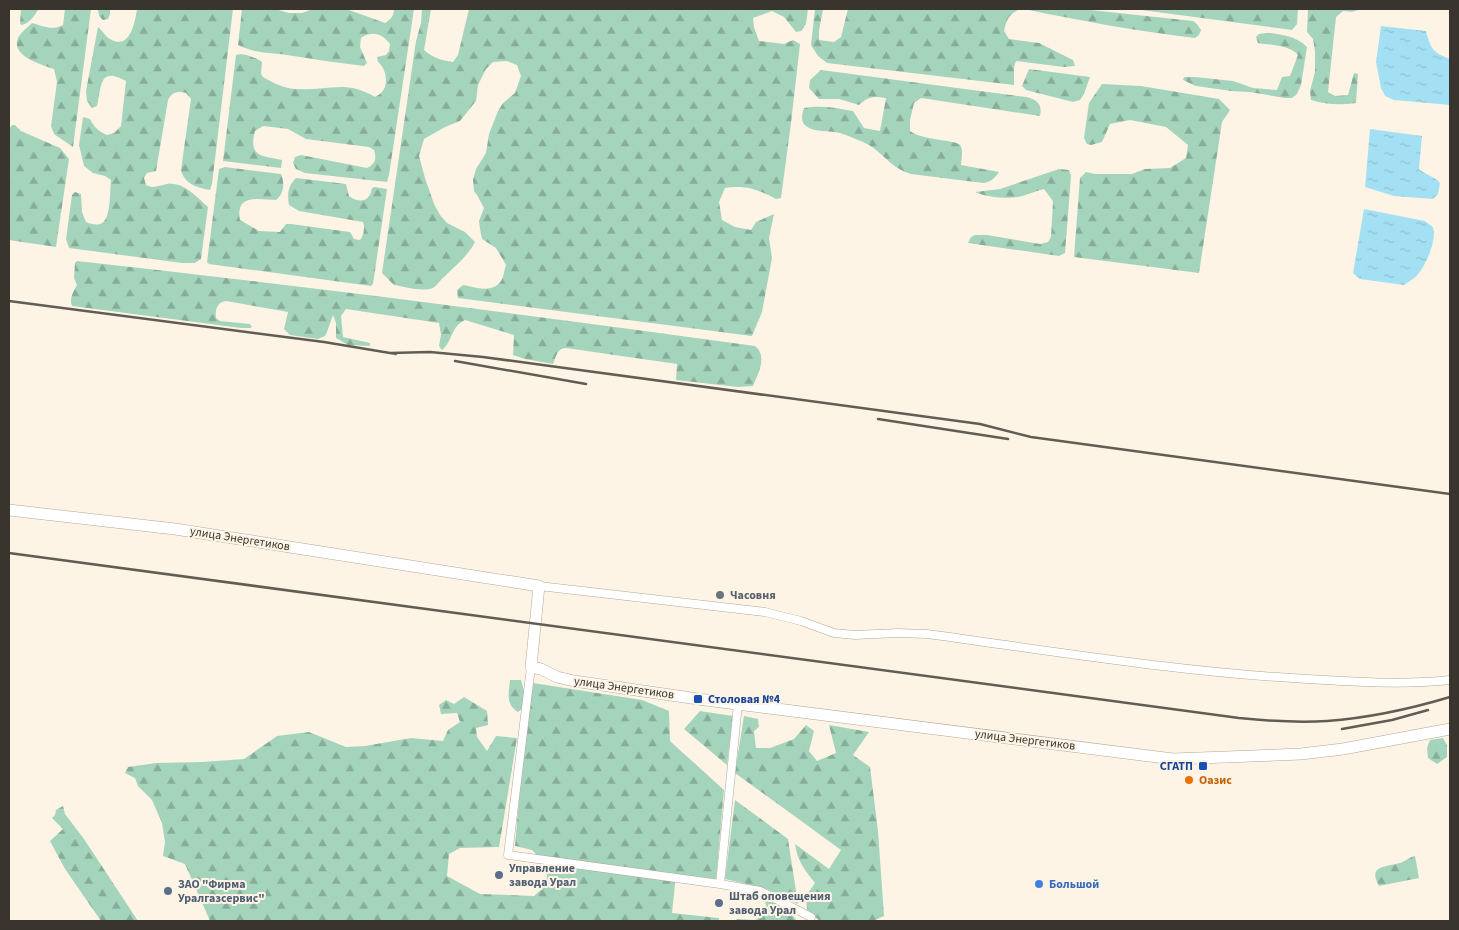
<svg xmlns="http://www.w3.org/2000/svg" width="1459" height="930" viewBox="0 0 1459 930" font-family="'Source Sans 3',sans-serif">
  <defs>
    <pattern id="forest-firs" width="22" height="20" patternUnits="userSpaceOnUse" patternTransform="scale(1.25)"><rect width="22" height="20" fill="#a5d4bc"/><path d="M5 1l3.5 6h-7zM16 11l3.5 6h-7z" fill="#87ad99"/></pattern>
    <pattern id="water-ripples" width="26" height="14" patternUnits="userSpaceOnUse" patternTransform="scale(1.25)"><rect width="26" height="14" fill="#a4e0f3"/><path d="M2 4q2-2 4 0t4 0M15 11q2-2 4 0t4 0" fill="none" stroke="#8ec1d1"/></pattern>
  </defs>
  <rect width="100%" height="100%" fill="#fef4e5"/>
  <!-- forest -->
  <path fill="url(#forest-firs)" d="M 21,9 L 39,9 C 34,15 30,24 21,25 L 20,23 Z
    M 65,9 L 91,9 L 73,147 L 54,134 L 51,126 L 57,82 L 54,69 C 42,65 10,56 18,38 C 21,32 28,27 32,23 C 43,26 52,31 63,25 Z
    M 98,9 L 110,9 L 110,14 L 108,19 L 103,20 L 99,16 Z
    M 137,9 L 233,9 L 212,184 L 210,190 C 198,188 184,184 181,170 L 191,99 L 186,93 C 178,91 172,92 168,100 L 156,171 L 147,173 L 144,178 L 146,185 L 151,187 C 156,187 161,185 167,184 C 183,181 197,197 208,207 L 201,259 L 195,263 L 182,263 L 69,248 L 66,239 L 72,195 L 75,192 L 81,194 L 82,212 L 86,222 C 91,224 97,226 102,223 C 111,219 110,189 111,180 L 105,176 L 93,173 L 84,166 L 79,145 L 83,117 L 90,119 C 94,127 98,131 107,135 L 114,133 L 121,126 L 126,81 C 99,66 102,85 97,106 L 92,108 L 87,101 L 86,91 L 98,27 C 102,30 105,36 110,39 C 130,51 135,22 137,9 Z
    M 242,9 L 275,9 L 289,13 L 302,13 L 313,9 L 339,9 L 349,10 L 385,23 C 391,19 394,16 394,9 L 414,9 L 389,175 L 387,182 L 305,173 L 296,169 L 293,163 L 295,157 L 301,155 L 367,168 C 375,164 377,159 374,150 L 369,147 L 306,139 L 288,129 L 272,127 L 263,126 L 255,131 C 248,157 262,156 282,160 L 281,168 L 223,161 L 236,55 C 242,52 257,58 262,62 L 261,74 L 263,77 C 271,82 280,86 288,88 C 321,94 343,77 375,97 C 377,96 380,94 382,92 C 389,84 386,68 378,62 L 377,57 L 386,55 L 389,51 L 390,44 C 383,34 372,30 361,38 L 360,47 L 367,63 L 364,66 C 338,63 313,59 287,55 C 268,52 257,54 238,45 Z
    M 422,9 L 431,9 L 424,50 C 433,58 441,60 453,62 L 458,55 L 469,9 L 808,9 L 806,24 L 801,31 L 796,32 L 784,17 L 772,11 L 753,18 L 754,27 L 759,41 L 784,44 L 793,40 L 800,44 L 791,123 L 781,198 L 776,199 C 757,189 746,185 725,188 L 719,202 L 722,220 L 735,227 L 751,230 L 756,222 L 774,214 L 769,238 L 772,258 L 762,312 L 752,336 L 458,298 L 457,290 L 463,285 C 475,287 492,294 501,281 C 504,277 504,270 506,265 L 496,248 L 482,239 L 480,229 L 479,221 L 484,208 L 477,195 L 474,191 L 473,180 L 476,169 L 486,153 L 489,134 L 498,111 L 503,103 L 515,93 L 521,76 L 517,65 L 507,61 L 493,62 L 486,69 L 478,85 L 476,101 L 460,121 L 445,127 L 424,139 L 419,156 L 425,178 L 434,204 L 440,215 L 447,223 L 465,232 L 475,242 C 467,257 456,265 444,277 C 440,280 437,286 433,288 C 422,292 405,287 394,285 L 382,273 L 416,41 L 421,23 Z
    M 815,9 L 823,9 L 819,31 L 819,40 L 834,42 L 841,37 L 848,9 L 1020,9 C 1008,15 1007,19 1004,31 L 1009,39 L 1039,43 L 1073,60 L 1075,66 L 1064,67 L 1016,61 L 1014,67 L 1014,85 L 827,63 L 818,56 L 811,45 Z
    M 1024,9 L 1081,9 L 1193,21 L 1197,24 L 1201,30 L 1199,35 L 1195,38 C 1137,31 1081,21 1024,9 Z
    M 1134,9 L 1298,9 L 1297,24 L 1292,30 Z
    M 1308,9 L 1362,9 L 1352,12 L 1343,11 L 1336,17 L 1328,92 L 1335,96 L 1348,95 L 1354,73 L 1358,74 L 1356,103 C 1341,105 1327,105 1311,100 L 1310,91 L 1315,72 L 1315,51 L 1313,39 L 1307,32 Z
    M 1266,33 C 1281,34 1296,36 1307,47 L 1301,85 L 1297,94 L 1292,98 L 1285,98 L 1250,92 L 1231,91 L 1196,86 L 1183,80 L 1184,77 L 1195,77 L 1233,81 L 1253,88 L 1277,90 L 1282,77 L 1290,76 L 1298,55 C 1290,45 1270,45 1258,43 L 1256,37 L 1259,34 Z
    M 1029,69 L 1090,77 L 1084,94 L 1080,100 L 1073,102 L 1026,90 L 1022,86 Z
    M 821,70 L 1026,97 C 1036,99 1043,104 1040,116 L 921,98 L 914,103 L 910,120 L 910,131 C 921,140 956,140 960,145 C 964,150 961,160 961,165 L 999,172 C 995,178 991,182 983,183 L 911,174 C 891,168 885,155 869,145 C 861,141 849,136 840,133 C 830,130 815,133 806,126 C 800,122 802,114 804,108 C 821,105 836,108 853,111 L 864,128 L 880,131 L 886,98 C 873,96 869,96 859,105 L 839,99 L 819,99 L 809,88 L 810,80 Z
    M 1102,84 L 1141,86 L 1219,99 L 1230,110 L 1222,122 L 1199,273 L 1074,257 L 1080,178 L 1086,172 L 1095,174 L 1132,174 L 1145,169 L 1170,168 L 1186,158 L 1188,145 L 1166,127 L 1130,120 L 1110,124 L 1102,142 L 1091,145 L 1087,144 L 1084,138 L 1089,103 Z
    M 12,125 L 15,125 L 21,131 L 60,148 L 69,159 L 56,247 L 9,240 L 9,129 Z
    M 225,167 L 281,174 C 285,183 284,194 276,200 C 265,200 244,195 240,208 C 239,213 239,215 240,220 L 259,231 L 280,232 L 286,224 L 291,224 L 350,232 L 354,239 L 360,240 C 364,236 365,227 363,222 L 299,211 L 289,205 C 287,194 288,186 296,178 L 346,184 L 349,196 C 354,200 364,204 369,196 C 371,194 371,191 372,188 L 375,187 L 387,189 L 373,284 L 371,286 L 209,264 L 207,262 L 219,169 Z
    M 1059,169 L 1069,170 L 1071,176 L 1065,253 L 1059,256 L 968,243 L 971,237 L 975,235 L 987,235 L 1040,244 L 1048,242 L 1051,237 L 1053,201 L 1044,189 C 1036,191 1027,195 1018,197 C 1005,199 986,197 975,192 L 1000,189 Z
    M 77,261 C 304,286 530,315 755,346 C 768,356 758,374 753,386 L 738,387 L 676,380 L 677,364 L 566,348 C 557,348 556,357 553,364 L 525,359 L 513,355 L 514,335 L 465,320 C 450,327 453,341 442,350 L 439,346 L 441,335 L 439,323 L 346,309 L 341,316 L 343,337 L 370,343 L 370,346 L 348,345 L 336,338 L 336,323 L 333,315 L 327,332 L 325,336 L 318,339 L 290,335 L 284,329 L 288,312 L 226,301 C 217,302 215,310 216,318 L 220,321 L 250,324 L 252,327 L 250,328 L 241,328 L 72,306 C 69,299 73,292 77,285 L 74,278 L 75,263 Z
    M 510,680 L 521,680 L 524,691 L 523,708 L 518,712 C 505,704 509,693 510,680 Z
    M 533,683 L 642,700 L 669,711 L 670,741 L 724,790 L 716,879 L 676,875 L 672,913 L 719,918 L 719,921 L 210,921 L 185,864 L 163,856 L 165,842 L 162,823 L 152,800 L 138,786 L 135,778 L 125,773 L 128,767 L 156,763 L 202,762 L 244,759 L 277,736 L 309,732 L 346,747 L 365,746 L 411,738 L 443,741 L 448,730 L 460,722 L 457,713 L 441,714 L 439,705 L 446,700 L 454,704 L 464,697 L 487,711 L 488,725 L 476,728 L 477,737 L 487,751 L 496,736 L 517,738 L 499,847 L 460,848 L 449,854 L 447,876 L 480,894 L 534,896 L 546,885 L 548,867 L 532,850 L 515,846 L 520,788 Z
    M 700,711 L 733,716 L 727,765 L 684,729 Z
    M 744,716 L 758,719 L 759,727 L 754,731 L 756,748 L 770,748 L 794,739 L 806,725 L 814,731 L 809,751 L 817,761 L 836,753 L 829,725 L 869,732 L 853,755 L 870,767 L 878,831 L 884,916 L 873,921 L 820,921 L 807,910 L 806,896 L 815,883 C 805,871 797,860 795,844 L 829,869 L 841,850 L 735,773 Z
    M 1443,738 L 1447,745 L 1447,757 L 1437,764 L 1428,758 L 1427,748 L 1430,740 Z
    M 735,800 L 788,839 L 798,904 L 764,888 L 725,879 Z
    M 63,806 L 65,814 L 84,839 L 138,921 L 101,921 L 65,869 L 50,841 L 63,829 L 52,818 L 55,815 L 56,810 Z
    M 1415,856 L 1419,878 L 1379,886 C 1367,865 1386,867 1400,863 C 1406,861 1409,857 1415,856 Z
    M 765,900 L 786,907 L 797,921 L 736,921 L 737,919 L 755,920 L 767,913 Z"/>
  <!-- water -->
  <path fill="url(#water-ripples)" d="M 1381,26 L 1426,31 C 1431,49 1432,52 1450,59 L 1450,105 L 1394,100 L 1385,96 L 1381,88 L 1376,62 Z
    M 1370,129 L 1422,136 L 1419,169 C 1427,176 1433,175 1440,183 L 1438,194 L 1433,199 L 1394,196 L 1365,187 Z
    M 1364,209 L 1425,221 C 1426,222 1431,226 1432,226 C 1439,236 1425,268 1417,275 C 1414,279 1408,282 1404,285 L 1360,279 L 1353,273 Z"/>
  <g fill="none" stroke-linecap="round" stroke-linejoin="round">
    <!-- street casing -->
    <g stroke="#b2a796" stroke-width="9">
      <path id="street" d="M 539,586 L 765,612 L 801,621 L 834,633 L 855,635 L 898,633 L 927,634 C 1053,651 1179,672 1307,679 C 1355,682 1402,685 1450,680
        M 531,667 L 508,855 L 720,884 L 760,891 L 811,917
        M 720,884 L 738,704"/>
    </g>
    <!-- secondary casing -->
    <g stroke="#b2a796" stroke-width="12">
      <path id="secondary" d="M 9,510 L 175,529 L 539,586 L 531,667 L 541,669 L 557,677 L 574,681 L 698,699 L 1173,759 L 1301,754 L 1343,749 L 1450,729"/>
    </g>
    <!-- street -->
    <use href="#street" stroke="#fff" stroke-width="8"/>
    <!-- secondary -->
    <use href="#secondary" stroke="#fff" stroke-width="11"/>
    <!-- rail -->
    <path stroke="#625d54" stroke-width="2.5" d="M 9,301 L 324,342 L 396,354
      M 390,353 L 430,352 L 483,357 L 550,366 L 980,424 L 1031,437 L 1450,494
      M 455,361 L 586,384
      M 878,419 L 1008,439
      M 9,553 L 1239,718 C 1268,721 1297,723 1327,721 C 1368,718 1410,709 1450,697
      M 1342,729 L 1392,720 L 1428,710"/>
  </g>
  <!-- markers -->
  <circle fill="#6b7280" stroke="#fef4e5" stroke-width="2" cx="720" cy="595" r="5"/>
  <g fill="#1a4fb4" stroke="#fef4e5" stroke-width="2">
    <rect x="693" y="694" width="10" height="10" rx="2.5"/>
    <rect x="1198" y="761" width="10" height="10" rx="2.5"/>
  </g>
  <circle fill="#e8710a" stroke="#fef4e5" stroke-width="2" cx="1189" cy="780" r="5"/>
  <g fill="#5c6f8a" stroke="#fef4e5" stroke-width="2">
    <circle cx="499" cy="875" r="5"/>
    <circle cx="168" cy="891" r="5"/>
    <circle cx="719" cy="903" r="5"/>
  </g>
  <circle fill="#3f7fe0" stroke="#fef4e5" stroke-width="2" cx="1039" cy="884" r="5"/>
  <g text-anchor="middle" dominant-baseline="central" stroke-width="4" stroke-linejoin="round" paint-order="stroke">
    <!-- street labels -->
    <g font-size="12" fill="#39352e" stroke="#fef4e5">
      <text transform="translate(240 539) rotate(9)">улица Энергетиков</text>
      <text transform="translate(624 688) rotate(8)">улица Энергетиков</text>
      <text transform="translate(1025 740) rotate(7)">улица Энергетиков</text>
    </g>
    <!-- worship labels -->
    <g font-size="12" font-weight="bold" fill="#5b616d" stroke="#fef4e5" text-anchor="start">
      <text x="730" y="595">Часовня</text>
    </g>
    <!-- transit labels -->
    <g font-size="12" font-weight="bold" fill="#164399" stroke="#fef4e5" text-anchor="start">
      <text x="708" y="699">Столовая №4</text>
      <text x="1193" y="766" text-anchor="end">СГАТП</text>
    </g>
    <!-- food labels -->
    <g font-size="12" font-weight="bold" fill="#c56008" stroke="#fef4e5" text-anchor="start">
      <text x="1199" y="780">Оазис</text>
    </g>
    <!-- service labels -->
    <g font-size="12" font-weight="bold" fill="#4e5e75" stroke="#fef4e5" text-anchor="start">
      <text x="509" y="868">Управление<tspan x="509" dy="14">завода Урал</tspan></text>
      <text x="178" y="884">ЗАО "Фирма<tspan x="178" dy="14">Уралгазсервис"</tspan></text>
      <text x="729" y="896">Штаб оповещения<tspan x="729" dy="14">завода Урал</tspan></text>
    </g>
    <!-- shop labels -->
    <g font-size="12" font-weight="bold" fill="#366cbe" stroke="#fef4e5" text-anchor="start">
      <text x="1049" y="884">Большой</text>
    </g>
  </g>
  <!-- border -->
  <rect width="1459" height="930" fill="none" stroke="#39352e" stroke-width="20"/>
</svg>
